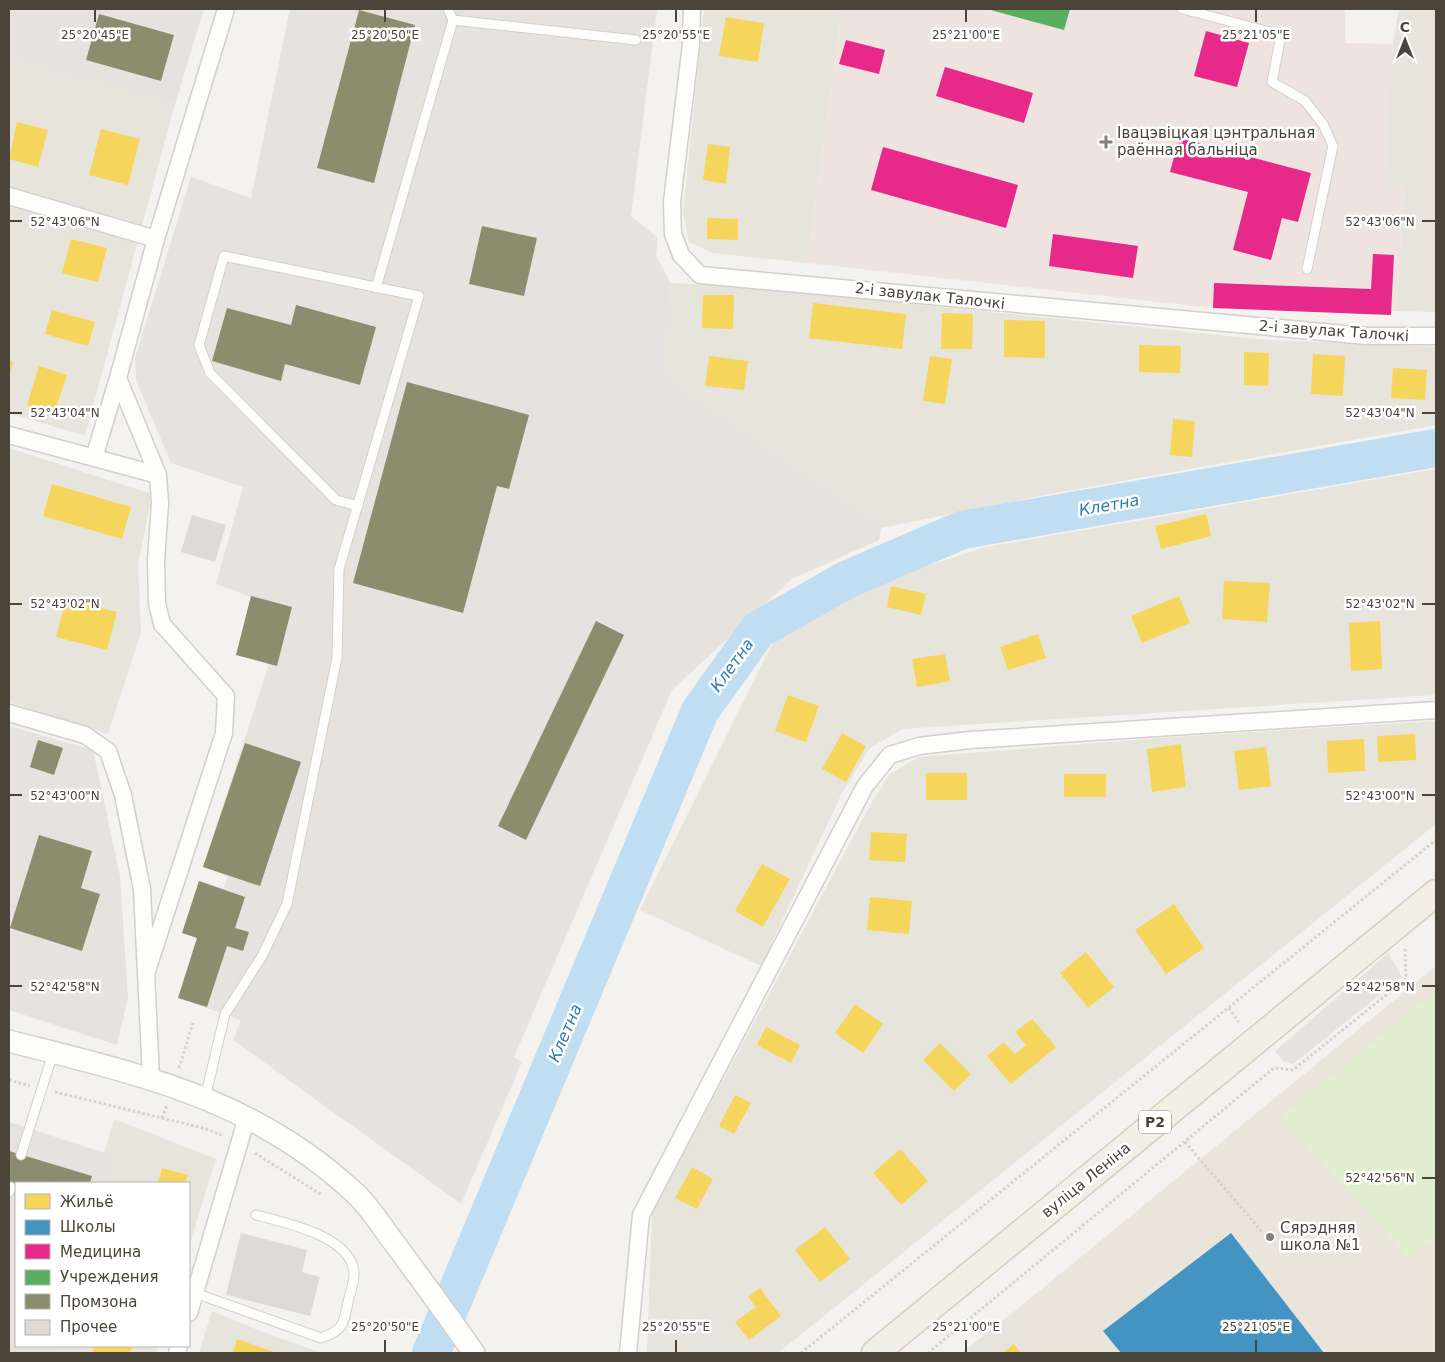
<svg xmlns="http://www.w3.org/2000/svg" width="1445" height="1362" viewBox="0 0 1445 1362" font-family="'DejaVu Sans',sans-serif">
  <rect width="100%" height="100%" fill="#f4f2ee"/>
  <!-- residential -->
  <path fill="#e7e4dc" d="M 704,9 L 842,9 L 807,263 L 713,253 L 689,242 L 683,213 Z
    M 1399,9 L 1436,9 L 1436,312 L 1396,311 L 1405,187 L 1384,184 L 1393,44 Z
    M 9,55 L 175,104 L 85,436 L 9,413 Z
    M 671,283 L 734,286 L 1268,340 L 1436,347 L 1436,425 L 1050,494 L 881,528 L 685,398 L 662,372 Z
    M 9,448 L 152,494 L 138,565 L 141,633 L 108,734 L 9,702 Z
    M 1436,469 L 1436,695 L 902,729 L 870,748 L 842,793 L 761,966 L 640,910 L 771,646 L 792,628 L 849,591 L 986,547 Z
    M 1436,721 L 1436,824 L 778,1353 L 647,1353 L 652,1213 L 873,800 L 890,774 L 919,757 L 1173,737 Z
    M 114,1119 L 216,1159 L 189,1246 L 189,1183 L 105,1183 L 114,1156 L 104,1153 Z
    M 212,1311 L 260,1331 L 322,1353 L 199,1353 Z
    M 1010,1315 L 1040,1353 L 961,1353 Z
    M 56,1346 L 158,1346 L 156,1353 L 53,1353 Z"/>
  <!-- industrial -->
  <path fill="#e6e2de" d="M 9,9 L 204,9 L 175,104 L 9,55 Z
    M 290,9 L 657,9 L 631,216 L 658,238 L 656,256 L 671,283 L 662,372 L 686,398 L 881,528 L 879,540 L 792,579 L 672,690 L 514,1057 L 522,1062 L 461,1204 L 233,1040 L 241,1020 L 178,998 L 197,938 L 182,933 L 199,881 L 223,889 L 228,876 L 203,867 L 269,664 L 236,655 L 251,597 L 216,584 L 243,487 L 171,463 L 136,380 L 135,358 L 191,177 L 251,198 Z
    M 9,726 L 93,750 L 120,876 L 128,998 L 117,1045 L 9,1010 Z
    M 9,1122 L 114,1156 L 105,1183 L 16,1183 L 16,1346 L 56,1346 L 53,1353 L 9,1353 Z"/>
  <!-- education -->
  <path fill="#eae5da" d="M 1436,966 L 1436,1353 L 1040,1353 L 1010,1315 Z"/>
  <!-- medical -->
  <path fill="#eee3df" d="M 842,9 L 1345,9 L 1345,43 L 1393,44 L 1385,184 L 1405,187 L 1396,311 L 1391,311 L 1391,315 L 1213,308 L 807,263 Z"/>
  <!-- green -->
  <path fill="#e1eecf" d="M 1436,991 L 1436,1237 L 1409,1258 L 1281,1117 Z"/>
  <!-- parking -->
  <path fill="#e6e3df" d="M 1388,953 L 1402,977 L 1293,1064 L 1283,1061 L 1275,1051 Z"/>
  <!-- homes -->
  <path fill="#f6d55c" d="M 726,17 L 764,23 L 758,62 L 719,56 Z
    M 17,122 L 48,130 L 38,167 L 9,159 Z
    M 101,129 L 140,139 L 128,185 L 89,175 Z
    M 708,144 L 730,147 L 726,184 L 703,180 Z
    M 707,218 L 738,219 L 738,240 L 707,239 Z
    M 71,239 L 107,248 L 98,282 L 62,273 Z
    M 703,295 L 734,295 L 733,329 L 702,328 Z
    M 813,303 L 906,314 L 902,349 L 809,338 Z
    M 52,310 L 95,322 L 88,346 L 45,334 Z
    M 942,313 L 973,314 L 972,349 L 941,349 Z
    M 1004,320 L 1045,321 L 1045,358 L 1004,357 Z
    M 1139,345 L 1181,346 L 1180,373 L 1139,372 Z
    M 1244,352 L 1269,353 L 1268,386 L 1244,385 Z
    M 1313,354 L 1345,356 L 1343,396 L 1311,394 Z
    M 709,356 L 748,361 L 744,390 L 705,386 Z
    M 930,356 L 952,359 L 945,404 L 923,401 Z
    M 9,360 L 13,362 L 9,377 Z
    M 39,366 L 67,375 L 54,414 L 27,405 Z
    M 1393,368 L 1427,370 L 1425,400 L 1391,398 Z
    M 1173,419 L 1195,421 L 1192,457 L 1170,455 Z
    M 52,484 L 131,507 L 122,539 L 43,516 Z
    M 1206,514 L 1211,536 L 1161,549 L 1155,526 Z
    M 1224,581 L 1270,583 L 1267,622 L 1222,619 Z
    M 891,586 L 926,594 L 921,615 L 887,607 Z
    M 1179,596 L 1190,623 L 1142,643 L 1131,616 Z
    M 66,599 L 117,612 L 107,650 L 56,637 Z
    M 1380,621 L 1382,669 L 1351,671 L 1349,623 Z
    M 1038,634 L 1046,658 L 1008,670 L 1000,647 Z
    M 945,654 L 950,681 L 917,687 L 912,659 Z
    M 788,695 L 819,706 L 806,742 L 775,731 Z
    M 842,733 L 866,746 L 846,782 L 822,769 Z
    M 1415,734 L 1416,760 L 1378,762 L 1377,736 Z
    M 1364,739 L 1365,771 L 1328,773 L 1327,741 Z
    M 1181,744 L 1186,787 L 1152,792 L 1147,749 Z
    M 1266,747 L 1271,786 L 1239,790 L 1234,751 Z
    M 926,773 L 967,773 L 967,800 L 926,800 Z
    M 1064,774 L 1106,774 L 1106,797 L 1064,797 Z
    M 871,832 L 907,834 L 905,862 L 869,860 Z
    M 762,864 L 790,879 L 763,927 L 735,911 Z
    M 870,897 L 912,901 L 909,934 L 867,930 Z
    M 1174,904 L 1204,948 L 1166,974 L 1135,930 Z
    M 1086,952 L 1114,987 L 1088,1008 L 1060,973 Z
    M 855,1004 L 883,1024 L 863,1053 L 835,1033 Z
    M 1032,1019 L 1056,1047 L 1011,1084 L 987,1056 L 1004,1042 L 1015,1054 L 1026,1045 L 1015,1032 Z
    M 766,1027 L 800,1045 L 791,1063 L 757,1045 Z
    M 940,1043 L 971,1074 L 954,1091 L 923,1060 Z
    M 735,1095 L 751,1103 L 734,1134 L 719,1126 Z
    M 900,1149 L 928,1181 L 901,1205 L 873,1173 Z
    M 692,1167 L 713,1179 L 697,1209 L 675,1198 Z
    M 162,1168 L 188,1175 L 185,1183 L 158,1183 Z
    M 825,1227 L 850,1259 L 820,1282 L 795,1250 Z
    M 760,1288 L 781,1316 L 749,1340 L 735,1322 L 756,1307 L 748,1297 Z
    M 237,1339 L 274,1352 L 273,1353 L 233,1353 Z
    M 1014,1344 L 1021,1353 L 1003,1353 Z
    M 94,1346 L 132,1346 L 130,1353 L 92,1353 Z"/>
  <!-- schools -->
  <path fill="#4393c3" d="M 1231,1233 L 1324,1353 L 1121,1353 L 1103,1331 Z"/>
  <!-- health -->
  <path fill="#e7298a" d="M 1206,31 L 1249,43 L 1237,87 L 1194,76 Z
    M 846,40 L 885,50 L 879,74 L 839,64 Z
    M 945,67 L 1033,93 L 1024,123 L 936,96 Z
    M 1179,138 L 1311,173 L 1298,222 L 1282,218 L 1271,260 L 1233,250 L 1248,192 L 1170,172 Z
    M 883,147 L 1018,185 L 1006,228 L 871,190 Z
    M 1053,234 L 1138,246 L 1133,278 L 1049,266 Z
    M 1373,254 L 1394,255 L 1391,315 L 1213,308 L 1214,283 L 1371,289 Z"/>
  <!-- public -->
  <path fill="#5aae61" d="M 987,9 L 1070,9 L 1064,30 Z"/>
  <!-- industry -->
  <path fill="#8c8c6e" d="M 359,10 L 415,25 L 374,183 L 317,168 Z
    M 99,14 L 174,35 L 161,81 L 86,60 Z
    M 482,226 L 537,238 L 524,296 L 469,284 Z
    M 296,305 L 376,327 L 360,385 L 285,364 L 281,381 L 212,361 L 227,308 L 291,325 Z
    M 407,382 L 529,415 L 509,489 L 497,486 L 463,613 L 353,583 Z
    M 251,596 L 292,607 L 277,666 L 236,655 Z
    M 596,621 L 624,635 L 526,840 L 498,826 Z
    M 38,740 L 63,748 L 54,775 L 30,767 Z
    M 245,743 L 301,762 L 260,886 L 203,867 Z
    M 39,835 L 92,851 L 81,888 L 100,894 L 82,951 L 10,928 Z
    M 199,881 L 245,897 L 235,928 L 249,932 L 243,951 L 227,946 L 207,1007 L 178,998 L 197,938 L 182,933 Z
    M 9,1151 L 92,1176 L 90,1183 L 16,1183 L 16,1188 L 9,1186 Z"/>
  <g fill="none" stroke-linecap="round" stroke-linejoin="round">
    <!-- river -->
    <path stroke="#c0ddf1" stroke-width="38" d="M 431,1353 L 700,711 L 758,630 L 846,580 L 962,530 L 1436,448"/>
  </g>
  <!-- building -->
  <path fill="#dedbd6" d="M 192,515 L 226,525 L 215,562 L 181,552 Z
    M 241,1233 L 307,1250 L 302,1272 L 320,1277 L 310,1316 L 226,1295 Z"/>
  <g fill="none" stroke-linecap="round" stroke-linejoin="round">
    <!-- service casing -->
    <g stroke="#d2d0cb" stroke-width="11">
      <path id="service" d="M 448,9 L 453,20
        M 1182,9 L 1202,14 L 1202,9
        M 1202,14 L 1281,35 L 1272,82 L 1305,101 L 1323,124 L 1333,146 L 1307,269
        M 376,288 L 453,20 L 636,40
        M 205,1098 L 225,1014 L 262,956 L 287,904 L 337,658 L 339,569 L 419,296 L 224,256 L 199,345 L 210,373 L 336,500 L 358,506
        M 21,1155 L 53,1053
        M 9,1192 L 11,1187
        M 195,1293 L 321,1338 C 343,1331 344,1324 348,1302 C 350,1293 355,1281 354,1272 C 351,1236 283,1222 256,1215"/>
    </g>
    <!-- minor casing -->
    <g stroke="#d2d0cb" stroke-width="19">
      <path id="minor" d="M 692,9 L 691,44 L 672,202 L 673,234 L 681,255 L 700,275 L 1367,336 L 1436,336
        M 9,196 L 156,239
        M 9,435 L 158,475
        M 94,458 L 118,378
        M 9,713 L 85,735 L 108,751 L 123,795 L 142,889 L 151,1078
        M 146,974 L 224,733 L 226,696 L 162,624 L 157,603 L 156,561 L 160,503 L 158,475 L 118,378 L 156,239 L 226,9
        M 189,1313 L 247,1117
        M 177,1353 L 179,1346
        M 628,1353 L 641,1215 L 865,786 L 890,755 L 919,746 L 970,740 L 1436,710"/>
    </g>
    <!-- tertiary casing -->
    <g stroke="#d2d0cb" stroke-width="24">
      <path id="tertiary" d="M 9,1041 C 141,1075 254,1098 357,1195 C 370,1208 381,1225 392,1240 C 420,1277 447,1315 474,1353"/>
    </g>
    <!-- primary casing -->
    <g stroke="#d6cebb" stroke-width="29">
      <path id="primary" d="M 875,1353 L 1436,893"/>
    </g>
    <!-- path -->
    <path stroke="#d3d2cc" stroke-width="3" stroke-dasharray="2.5 2.5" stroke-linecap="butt" d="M 1229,1008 L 1240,1024
      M 179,1068 L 193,1023
      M 9,1080 L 30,1086
      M 55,1092 L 207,1129 L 223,1136
      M 162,1118 L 167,1105
      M 1185,1142 L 1262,1232
      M 255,1153 L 322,1195
      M 801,1353 L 1436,840
      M 928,1353 L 1274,1068 L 1293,1070 L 1406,979 L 1405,948"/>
    <!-- service -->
    <use href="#service" stroke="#fdfdfc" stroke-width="9"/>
    <!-- minor -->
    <use href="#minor" stroke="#fdfdfc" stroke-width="16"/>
    <!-- tertiary -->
    <use href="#tertiary" stroke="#fdfdfc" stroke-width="21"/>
    <!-- primary -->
    <use href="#primary" stroke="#f2efe6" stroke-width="26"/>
  </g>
  <!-- ticks -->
  <path fill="none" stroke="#4b4439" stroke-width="2" d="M 95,10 L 95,22M 385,10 L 385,22M 676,10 L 676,22M 966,10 L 966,22M 1256,10 L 1256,22M 10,221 L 22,221M 1422,221 L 1435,221M 10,413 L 22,413M 1422,413 L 1435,413M 10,604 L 22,604M 1422,604 L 1435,604M 10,795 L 22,795M 1422,795 L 1435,795M 10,986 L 22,986M 1422,986 L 1435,986M 1422,1178 L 1435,1178M 385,1340 L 385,1352M 676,1340 L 676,1352M 966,1340 L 966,1352M 1256,1340 L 1256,1352"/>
  <!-- markers -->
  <g fill="#868178" stroke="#fff" stroke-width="2">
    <path d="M1103.5 134.5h5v5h5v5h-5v5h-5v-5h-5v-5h5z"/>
    <circle cx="1270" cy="1237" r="5"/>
  </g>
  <g text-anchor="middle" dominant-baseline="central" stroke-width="5" stroke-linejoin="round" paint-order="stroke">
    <!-- shield labels -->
    <rect fill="#fff" stroke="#817c74" stroke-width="1" x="1139" y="1110.5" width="32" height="23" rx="4"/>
    <g font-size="14" font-weight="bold" fill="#4b4439">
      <text x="1155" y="1122">Р2</text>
    </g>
    <!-- poi labels -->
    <g font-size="15" fill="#4b4439" stroke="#fff" text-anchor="start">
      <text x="1117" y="133">Івацэвіцкая цэнтральная<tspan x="1117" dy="17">раённая бальніца</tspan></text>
      <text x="1280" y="1228">Сярэдняя<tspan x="1280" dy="17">школа №1</tspan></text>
    </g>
    <!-- street labels -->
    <g font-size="15" fill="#4b4439" stroke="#fff">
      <text transform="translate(930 296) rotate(6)">2-і завулак Талочкі</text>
      <text transform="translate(1334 331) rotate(4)">2-і завулак Талочкі</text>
      <text transform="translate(1086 1180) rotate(-39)">вуліца Леніна</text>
    </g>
    <!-- water labels -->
    <g font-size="16" font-style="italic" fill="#2e7ab2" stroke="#fff">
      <text transform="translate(1109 505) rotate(-10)">Клетна</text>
      <text transform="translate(732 665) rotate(-54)">Клетна</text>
      <text transform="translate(565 1033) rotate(-67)">Клетна</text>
    </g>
  </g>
  <g font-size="12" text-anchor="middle" fill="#4b4439" stroke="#fff" stroke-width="5" stroke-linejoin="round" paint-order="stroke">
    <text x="95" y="39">25°20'45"E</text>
    <text x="385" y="39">25°20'50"E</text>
    <text x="676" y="39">25°20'55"E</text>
    <text x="966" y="39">25°21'00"E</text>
    <text x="1256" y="39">25°21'05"E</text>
    <text x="65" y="226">52°43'06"N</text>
    <text x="1380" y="226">52°43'06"N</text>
    <text x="65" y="417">52°43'04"N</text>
    <text x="1380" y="417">52°43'04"N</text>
    <text x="65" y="608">52°43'02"N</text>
    <text x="1380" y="608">52°43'02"N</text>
    <text x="65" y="800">52°43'00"N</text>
    <text x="1380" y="800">52°43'00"N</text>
    <text x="65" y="991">52°42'58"N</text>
    <text x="1380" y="991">52°42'58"N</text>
    <text x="1380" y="1182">52°42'56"N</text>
    <text x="385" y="1331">25°20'50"E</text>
    <text x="676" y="1331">25°20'55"E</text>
    <text x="966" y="1331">25°21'00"E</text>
    <text x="1256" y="1331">25°21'05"E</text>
  </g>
  <!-- border -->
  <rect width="1445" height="1362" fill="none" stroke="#4b4439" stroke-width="20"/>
  <!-- legend -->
  <rect x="15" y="1182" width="175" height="165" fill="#ffffff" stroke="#b7b4b0"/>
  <rect x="25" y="1194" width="25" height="15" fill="#f6d55c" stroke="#b7b4b0"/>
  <text x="60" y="1207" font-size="15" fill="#4b4439">Жильё</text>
  <rect x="25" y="1220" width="25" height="15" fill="#4393c3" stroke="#b7b4b0"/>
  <text x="60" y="1232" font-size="15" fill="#4b4439">Школы</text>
  <rect x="25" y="1244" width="25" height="15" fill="#e7298a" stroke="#b7b4b0"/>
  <text x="60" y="1257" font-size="15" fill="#4b4439">Медицина</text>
  <rect x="25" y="1270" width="25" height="15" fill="#5aae61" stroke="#b7b4b0"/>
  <text x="60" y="1282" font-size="15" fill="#4b4439">Учреждения</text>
  <rect x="25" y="1294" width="25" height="15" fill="#8c8c6e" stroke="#b7b4b0"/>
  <text x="60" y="1307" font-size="15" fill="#4b4439">Промзона</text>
  <rect x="25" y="1320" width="25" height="15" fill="#dedbd6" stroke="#b7b4b0"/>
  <text x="60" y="1332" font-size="15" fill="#4b4439">Прочее</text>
  <!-- north arrow -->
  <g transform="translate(1405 40)" stroke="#ffffff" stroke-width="4" paint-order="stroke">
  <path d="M0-4L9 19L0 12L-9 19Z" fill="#4b4439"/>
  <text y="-8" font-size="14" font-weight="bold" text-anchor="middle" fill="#4b4439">С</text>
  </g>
</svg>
